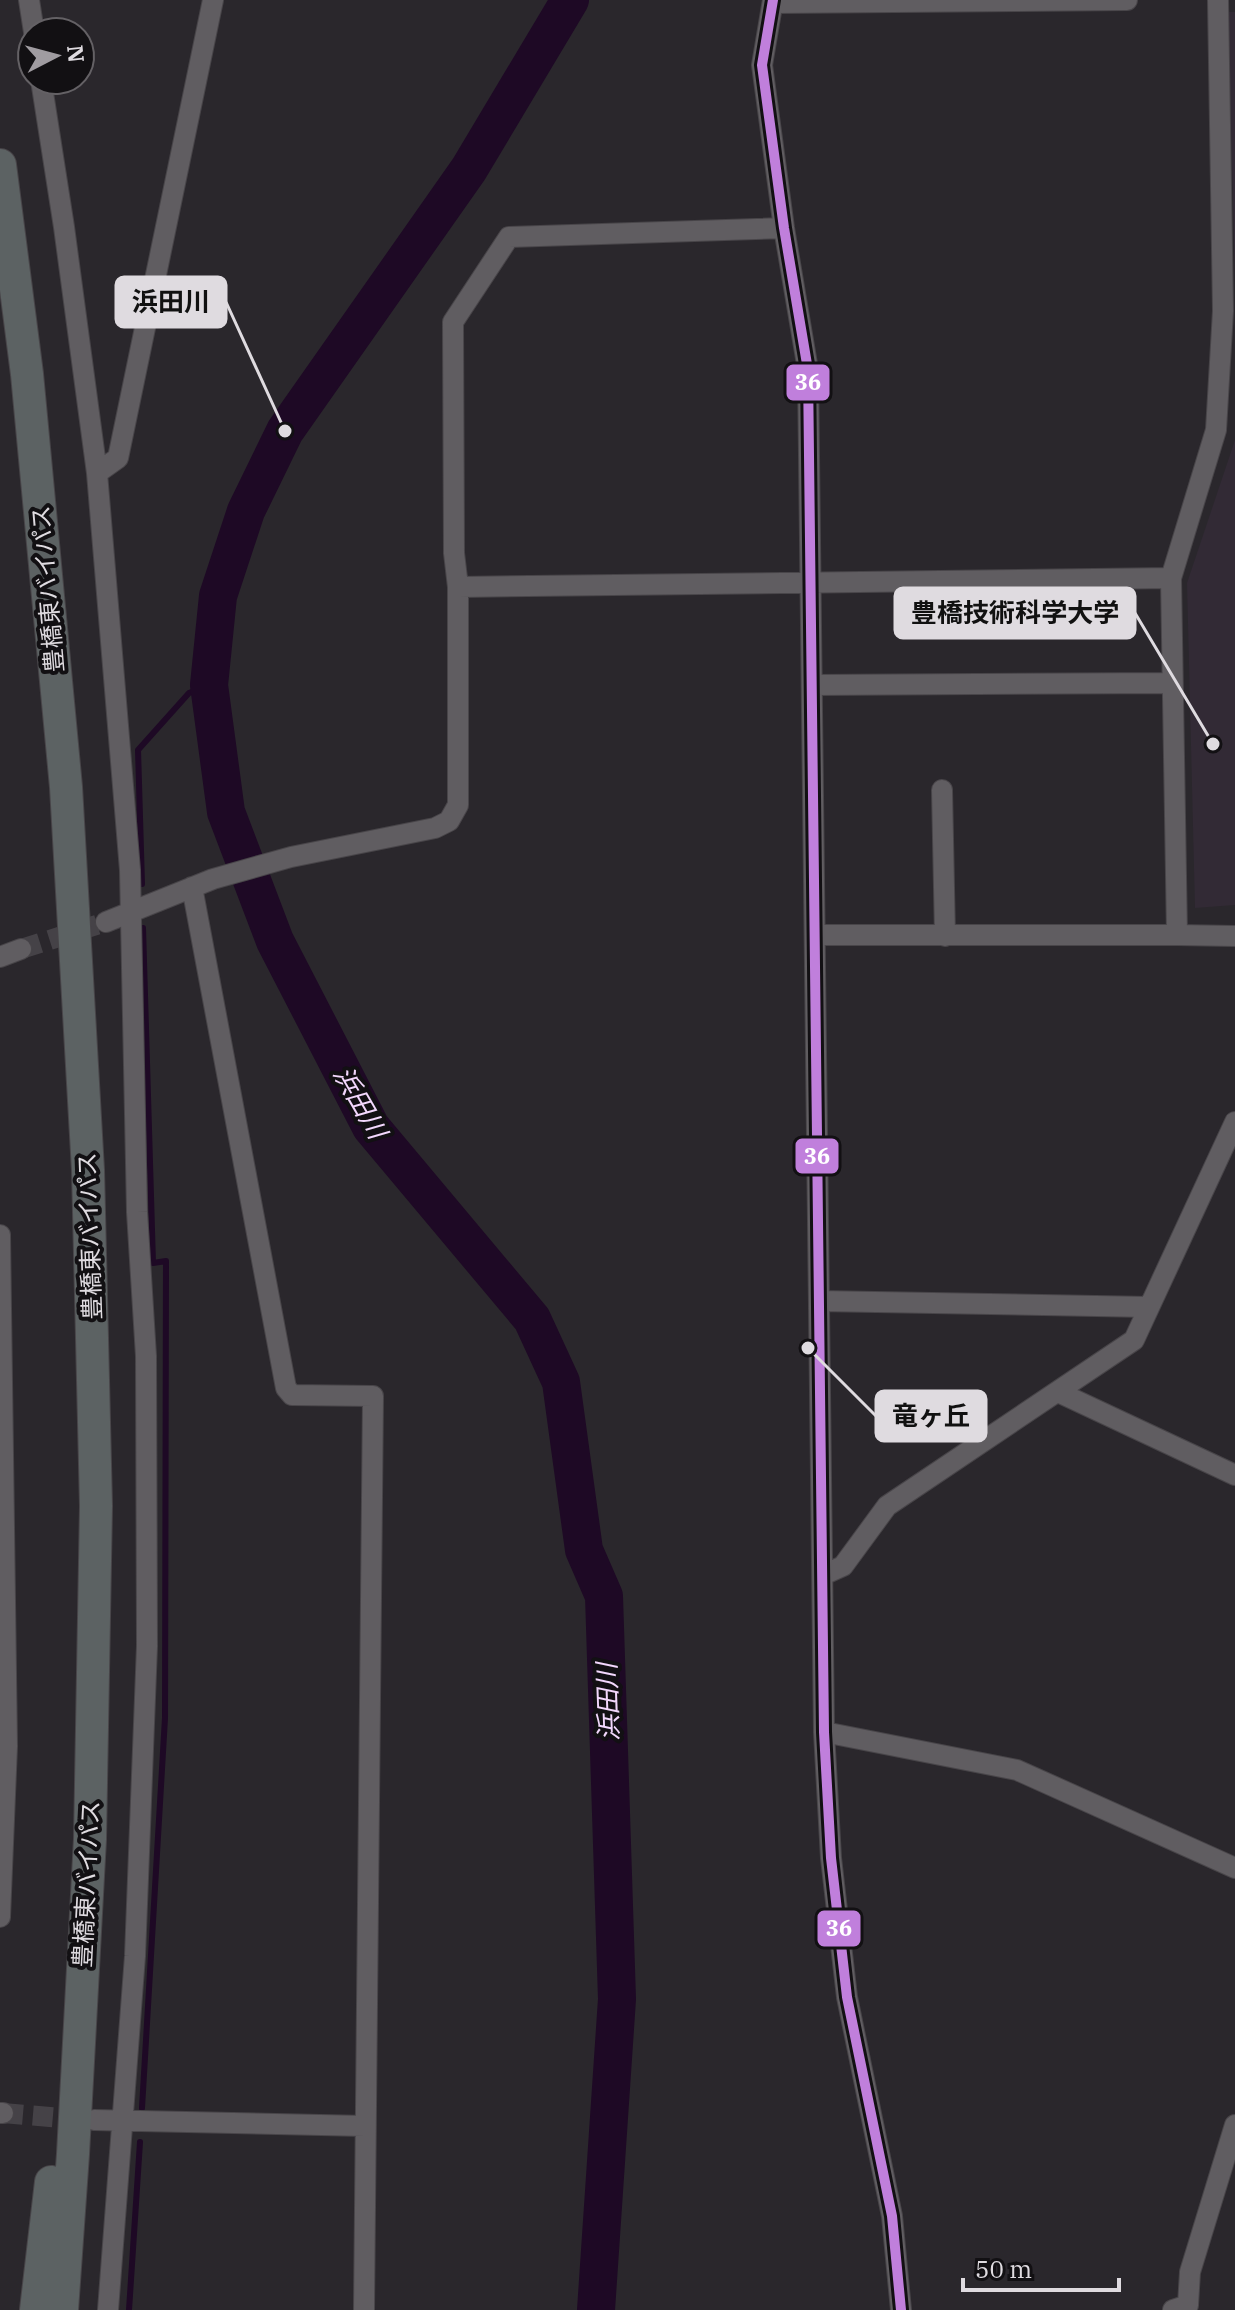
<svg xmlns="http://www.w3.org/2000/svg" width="1235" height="2310" viewBox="0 0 1235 2310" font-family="'IBM Plex Serif','Noto Sans JP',serif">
  <rect width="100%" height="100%" fill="#2a272c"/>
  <!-- built -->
  <path fill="#322a35" d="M 1228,12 L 1235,12 L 1235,282 Z
    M 1235,440 L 1235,905 L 1195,908 L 1187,583 Z"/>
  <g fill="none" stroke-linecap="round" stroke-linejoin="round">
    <!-- stream -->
    <path stroke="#1e0925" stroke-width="6" d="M 142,884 L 138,750 L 189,693 L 209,685
      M 142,2108 L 165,1718 L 166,1261 L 153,1263 L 143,928
      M 129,2310 L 140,2142"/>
    <!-- river -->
    <path stroke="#1e0925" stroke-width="38" d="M 570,0 L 469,169 L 285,431 L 246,511 L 218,596 L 209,685 L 226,812 L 275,941 L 371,1127 L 532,1319 L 561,1382 L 584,1550 L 604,1596 L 617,1999 L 596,2310"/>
    <!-- minor-tunnel -->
    <path stroke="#454247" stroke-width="20" stroke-dasharray="20 10" stroke-linecap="butt" d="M 21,949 L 106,922
      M 3,2113 L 86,2120"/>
    <!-- minor casing -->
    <g stroke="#484549" stroke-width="22">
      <path id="minor" d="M 29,0 L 34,32
        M 773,0 L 762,65 L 784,228 L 808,370 L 824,1732 L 831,1858 L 847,1997 L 892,2216 L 901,2310
        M 1218,0 L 1223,311 L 1216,430 L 1171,578 L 1177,935 L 1235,936
        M 773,3 L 1127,0
        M 41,80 L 64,227 L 97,473 L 130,870 L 137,1212 L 146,1356 L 147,1646 L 135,1956 L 108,2310
        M 97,473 L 118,458 L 213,0
        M 458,587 L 1171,578
        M 812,685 L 1172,683
        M 942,790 L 945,936
        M 192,887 L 286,1388 L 292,1395 L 373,1396 L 364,2310
        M 106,922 L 213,879 L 291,857 L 435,828 L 449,821 L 458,805 L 458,587 L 454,553 L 453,322 L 509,237 L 784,228
        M 815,935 L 1177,935
        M 0,957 L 21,949
        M 0,1235 L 7,1746 L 0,1917
        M 819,1301 L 1149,1307
        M 1058,1392 L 1235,1475
        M 823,1575 L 843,1566 L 887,1506 L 1134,1340 L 1235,1122
        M 824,1732 L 1017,1770 L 1235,1868
        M 0,2113 L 3,2113
        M 94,2120 L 365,2126
        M 1173,2310 L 1188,2305 L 1190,2272 L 1235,2125"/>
    </g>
    <!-- trunk casing -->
    <g stroke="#484549" stroke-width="34">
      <path id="trunk" d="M 0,165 L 27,374 L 66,787 L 88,1170 L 96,1506 L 90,1839 L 73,2154 L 62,2310
        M 36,2310 L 51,2182"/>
    </g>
    <!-- minor -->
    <use href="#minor" stroke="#605d61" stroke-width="20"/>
    <!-- trunk -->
    <use href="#trunk" stroke="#5c6263" stroke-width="32"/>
    <!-- bus-1 casing -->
    <g stroke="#121013" stroke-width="16">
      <path id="bus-1" d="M 773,0 L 762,65 L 784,228 L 808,370 L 824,1732 L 831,1858 L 847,1997 L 892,2216 L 901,2310"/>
    </g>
    <!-- bus-1 -->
    <use href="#bus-1" stroke="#c07fdc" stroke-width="10"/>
  </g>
  <g text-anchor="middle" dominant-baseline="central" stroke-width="8" stroke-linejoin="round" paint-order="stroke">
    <!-- street labels -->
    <g font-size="24" fill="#dfdbe0" stroke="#121013">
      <text transform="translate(47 589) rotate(-95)">豊橋東バイパス</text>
      <text transform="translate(89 1236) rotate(-92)">豊橋東バイパス</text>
      <text transform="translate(86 1884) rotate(-87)">豊橋東バイパス</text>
    </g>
    <!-- water labels -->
    <g font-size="26" font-style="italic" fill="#f3d8fd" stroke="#121013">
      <text transform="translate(361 1102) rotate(60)">浜田川</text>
      <text transform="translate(607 1702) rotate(-92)">浜田川</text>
    </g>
  </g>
  <!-- callouts -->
  <path fill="none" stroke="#dfdbe0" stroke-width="3" d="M285 431L226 302M1213 744L1135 613M808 1348L876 1416"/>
  <g fill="#dfdbe0" stroke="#121013" stroke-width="3">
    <circle cx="285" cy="431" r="8"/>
    <circle cx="1213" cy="744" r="8"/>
    <circle cx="808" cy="1348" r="8"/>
  </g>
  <g fill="#dfdbe0" stroke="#dfdbe0" stroke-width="3">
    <rect x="116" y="277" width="110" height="50" rx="8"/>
    <rect x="895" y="588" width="240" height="50" rx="8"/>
    <rect x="876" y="1391" width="110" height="50" rx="8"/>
  </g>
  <g font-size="26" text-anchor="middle" font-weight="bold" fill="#111">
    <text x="171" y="311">浜田川</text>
    <text x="1015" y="622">豊橋技術科学大学</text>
    <text x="931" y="1425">竜ヶ丘</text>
  </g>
  <g stroke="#121013" stroke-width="3">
    <rect x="785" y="363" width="46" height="39" rx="8" fill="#c07fdc"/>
    <rect x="794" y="1137" width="46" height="38" rx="8" fill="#c07fdc"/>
    <rect x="816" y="1909" width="46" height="39" rx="8" fill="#c07fdc"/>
  </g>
  <g font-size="22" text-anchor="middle" font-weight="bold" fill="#fff">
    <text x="808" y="390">36</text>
    <text x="817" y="1164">36</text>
    <text x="839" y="1936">36</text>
  </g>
  <!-- north arrow -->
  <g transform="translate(56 56) rotate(84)"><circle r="38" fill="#121013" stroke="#646165" stroke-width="2"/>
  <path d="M0-6L14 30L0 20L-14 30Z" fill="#a09ca1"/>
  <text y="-12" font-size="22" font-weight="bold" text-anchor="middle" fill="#dfdbe0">N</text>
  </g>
  <!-- scale -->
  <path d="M963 2278v12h156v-12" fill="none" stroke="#dfdbe0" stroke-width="4"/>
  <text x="975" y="2278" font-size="24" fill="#dfdbe0" stroke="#121013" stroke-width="6" paint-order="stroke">50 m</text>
</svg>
